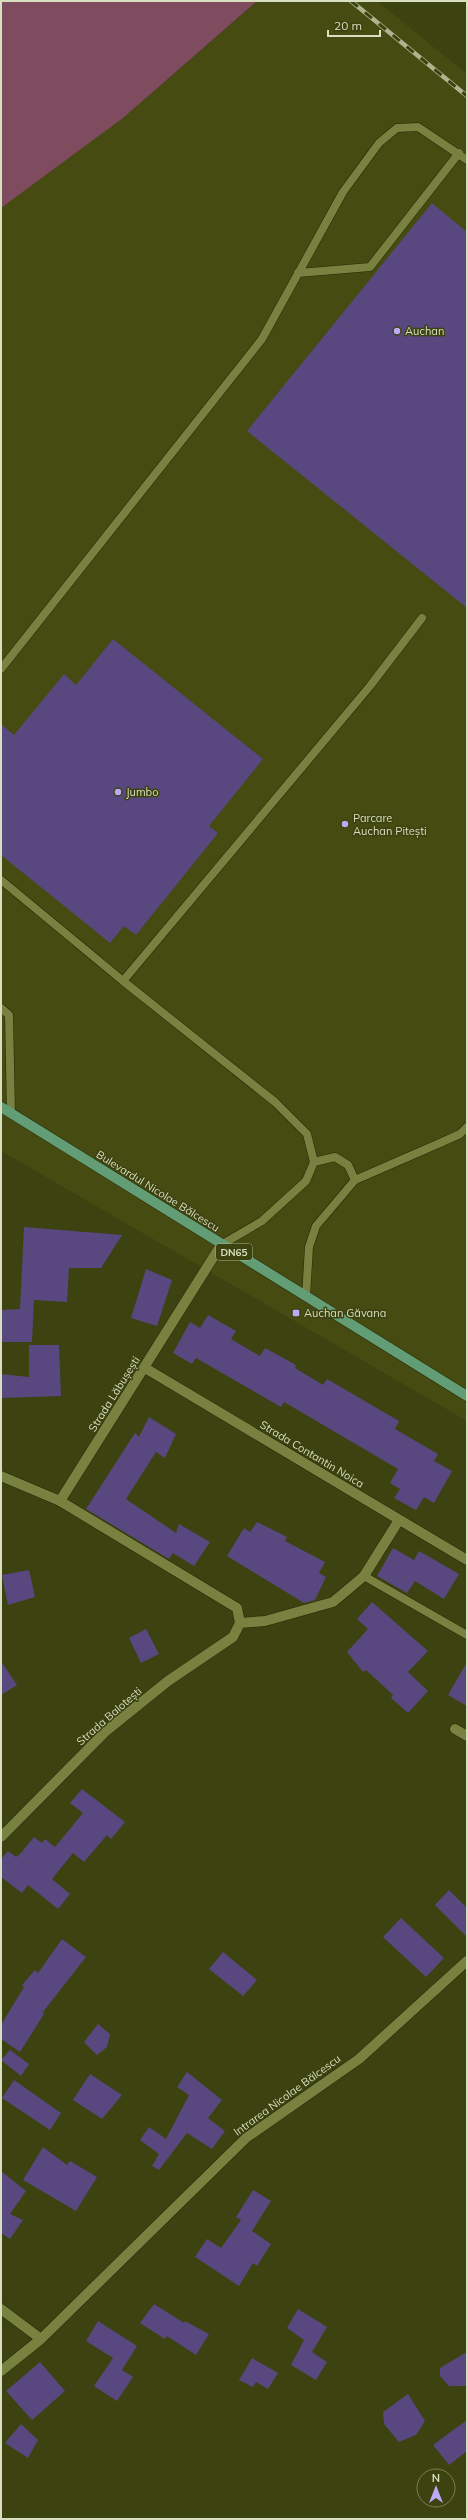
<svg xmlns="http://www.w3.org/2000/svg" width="468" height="2520" viewBox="0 0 468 2520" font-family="Mulish,sans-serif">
  <rect width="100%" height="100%" fill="#3c4210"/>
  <!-- built -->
  <path fill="#454b11" d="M 261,1 L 377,1 L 467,74 L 467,1421 L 1,1151 L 1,208 L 123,118 L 257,2 Z"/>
  <!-- green -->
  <path fill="#7f4b5f" d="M 1,1 L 260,1 L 256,2 L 123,118 L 1,208 Z"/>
  <!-- building -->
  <path fill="#58487f" d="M 432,203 L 467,232 L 467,608 L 247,431 Z
    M 113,639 L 263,759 L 209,826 L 218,833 L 136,935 L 124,926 L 110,943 L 1,855 L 1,724 L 14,735 L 64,674 L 76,685 Z
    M 24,1227 L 122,1235 L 101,1268 L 69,1268 L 67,1302 L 34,1300 L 32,1342 L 1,1342 L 1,1310 L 20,1309 Z
    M 146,1269 L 172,1280 L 157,1326 L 131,1318 Z
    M 208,1315 L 236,1331 L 231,1339 L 260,1356 L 265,1348 L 296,1365 L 295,1368 L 323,1385 L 327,1379 L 399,1421 L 395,1429 L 438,1454 L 434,1461 L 452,1471 L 434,1503 L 424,1497 L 416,1510 L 394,1498 L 400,1489 L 390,1483 L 398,1469 L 284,1402 L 281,1407 L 196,1358 L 192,1364 L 173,1353 L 190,1322 L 200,1328 Z
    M 29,1345 L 59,1345 L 61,1396 L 1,1398 L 1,1374 L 29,1377 Z
    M 149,1417 L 176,1434 L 165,1458 L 156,1452 L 126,1499 L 176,1533 L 179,1524 L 210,1542 L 194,1566 L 173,1553 L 169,1559 L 86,1509 L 135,1433 L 139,1437 Z
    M 257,1522 L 287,1537 L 285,1541 L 325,1562 L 319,1573 L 326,1577 L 315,1600 L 304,1603 L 227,1556 L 244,1528 L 250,1532 Z
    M 393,1548 L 414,1560 L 419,1551 L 459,1574 L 444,1599 L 415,1581 L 407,1593 L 377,1576 Z
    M 29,1570 L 35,1597 L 8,1605 L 2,1575 Z
    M 372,1602 L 428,1651 L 408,1672 L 428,1691 L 408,1713 L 391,1698 L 393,1695 L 366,1670 L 363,1672 L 347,1652 L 368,1629 L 357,1619 Z
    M 146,1629 L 159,1654 L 141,1663 L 129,1638 Z
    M 1,1661 L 17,1685 L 1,1695 Z
    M 467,1662 L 467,1706 L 448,1695 Z
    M 82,1789 L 125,1822 L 111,1839 L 107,1835 L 84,1862 L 73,1853 L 52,1879 L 70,1894 L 58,1909 L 28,1885 L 22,1893 L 1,1877 L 1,1859 L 8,1851 L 16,1857 L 20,1854 L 34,1837 L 42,1843 L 45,1839 L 55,1847 L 83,1813 L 70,1803 Z
    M 449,1890 L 467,1908 L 467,1937 L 435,1905 Z
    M 401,1918 L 444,1958 L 426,1977 L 383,1937 Z
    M 62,1939 L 86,1957 L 43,2012 L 44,2014 L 20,2052 L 1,2039 L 1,2025 L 24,1987 L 22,1985 L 35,1970 L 38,1973 Z
    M 223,1952 L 257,1980 L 243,1996 L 209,1969 Z
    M 98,2024 L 110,2034 L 107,2047 L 97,2055 L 84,2042 Z
    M 10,2050 L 29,2064 L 21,2076 L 1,2060 Z
    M 187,2072 L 222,2100 L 208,2118 L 225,2131 L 212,2149 L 187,2133 L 159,2170 L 152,2166 L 159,2154 L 140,2140 L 149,2127 L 166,2139 L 189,2095 L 177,2087 Z
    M 90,2074 L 122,2095 L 102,2119 L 73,2100 Z
    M 14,2080 L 61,2113 L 50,2130 L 2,2098 Z
    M 43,2147 L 67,2165 L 70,2161 L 97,2177 L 76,2211 L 23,2180 Z
    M 1,2171 L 26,2191 L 10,2214 L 23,2220 L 10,2239 L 1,2233 Z
    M 253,2190 L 271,2201 L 252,2231 L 271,2244 L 257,2266 L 253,2263 L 239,2286 L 195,2257 L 207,2239 L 221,2248 L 241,2220 L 236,2217 Z
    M 154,2304 L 184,2323 L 185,2321 L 209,2334 L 196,2355 L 167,2336 L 165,2339 L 140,2323 Z
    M 298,2309 L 327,2327 L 312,2352 L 327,2362 L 316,2380 L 291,2365 L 304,2340 L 287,2328 Z
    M 98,2321 L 137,2346 L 122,2370 L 133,2377 L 117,2401 L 94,2386 L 113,2358 L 86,2341 Z
    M 467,2352 L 467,2386 L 449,2386 L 440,2376 L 440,2368 Z
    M 252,2358 L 278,2373 L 268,2389 L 256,2382 L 253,2387 L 239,2380 Z
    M 40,2362 L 65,2391 L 32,2420 L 6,2391 Z
    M 408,2394 L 425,2421 L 416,2435 L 399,2442 L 384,2424 L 383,2412 Z
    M 467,2420 L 467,2451 L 449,2465 L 433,2445 Z
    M 21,2424 L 38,2440 L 28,2458 L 5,2443 Z"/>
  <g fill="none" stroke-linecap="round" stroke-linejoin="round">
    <!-- service casing -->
    <g stroke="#242805" stroke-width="9">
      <path id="service" d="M 298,273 L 370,267 L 459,153
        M 1,669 L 262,339 L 343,192 L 379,143 L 397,128 L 418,127 L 467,160
        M 1,880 L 123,981
        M 1,1008 L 9,1015 L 11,1113
        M 314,1162 L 335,1157 L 348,1165 L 355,1180
        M 221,1245 L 262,1221 L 306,1181 L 314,1162 L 307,1134 L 275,1102 L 123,981 L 370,686 L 422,618
        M 306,1296 L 309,1247 L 316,1226 L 355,1180 L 440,1143 L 460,1134 L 467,1127
        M 364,1576 L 467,1635"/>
    </g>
    <!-- minor casing -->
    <g stroke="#242805" stroke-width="11">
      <path id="minor" d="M 145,1368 L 467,1560
        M 240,1623 L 265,1621 L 333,1602 L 364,1576 L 399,1520
        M 455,1729 L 467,1736
        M 1,1837 L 106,1731 L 168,1681 L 233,1637 L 240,1623 L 237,1608 L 60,1501
        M 1,2309 L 41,2339
        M 1,2371 L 41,2339 L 246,2138 L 359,2059 L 467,1961"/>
    </g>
    <!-- tertiary casing -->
    <g stroke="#242805" stroke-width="11">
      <path id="tertiary" d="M 1,1476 L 60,1501 L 221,1245"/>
    </g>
    <!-- primary casing -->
    <g stroke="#242805" stroke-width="11">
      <path id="primary" d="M 1,1107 L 467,1396"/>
    </g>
    <!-- service -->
    <use href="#service" stroke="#788140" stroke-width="8"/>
    <!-- minor -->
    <use href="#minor" stroke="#788140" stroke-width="10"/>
    <!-- tertiary -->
    <use href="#tertiary" stroke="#788140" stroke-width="10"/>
    <!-- primary -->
    <use href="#primary" stroke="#629d75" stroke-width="10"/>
    <!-- rail casing -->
    <g stroke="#adb48e" stroke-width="4.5">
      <path id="rail" d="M 351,1 L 467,96"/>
    </g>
    <!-- rail -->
    <use href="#rail" stroke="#3c4210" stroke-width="3" stroke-dasharray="9" stroke-linecap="butt"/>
  </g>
  <!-- markers -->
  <g fill="#bda9f5" stroke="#3c4210" stroke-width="1.5">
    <circle cx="397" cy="331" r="4"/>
    <circle cx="118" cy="792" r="4"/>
    <circle cx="345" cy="824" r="4"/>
    <rect x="292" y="1309" width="8" height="8" rx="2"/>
  </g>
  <g text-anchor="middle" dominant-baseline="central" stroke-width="3" stroke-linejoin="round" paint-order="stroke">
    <!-- shield labels -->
    <rect fill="#3c4210" stroke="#a9b08a" stroke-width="1" x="216" y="1244" width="36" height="16" rx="3"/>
    <g font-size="10" font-weight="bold" fill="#d8dfbe">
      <text x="234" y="1252">DN65</text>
    </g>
    <!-- poi labels -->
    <g font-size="11" fill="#d8dfbe" stroke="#3c4210" text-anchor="start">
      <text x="405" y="331">Auchan</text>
      <text x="126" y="792">Jumbo</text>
      <text x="353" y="818">Parcare<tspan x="353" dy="13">Auchan Pitești</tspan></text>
      <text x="304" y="1313">Auchan Găvana</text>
    </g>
    <!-- street labels -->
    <g font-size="11" fill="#d8dfbe" stroke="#3c4210">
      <text transform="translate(158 1191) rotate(32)">Bulevardul Nicolae Bălcescu</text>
      <text transform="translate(114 1394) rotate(-58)">Strada Lăbușești</text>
      <text transform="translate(312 1454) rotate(31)">Strada Contantin Noica</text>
      <text transform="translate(109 1716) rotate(-41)">Strada Balotești</text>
      <text transform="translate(287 2095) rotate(-36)">Intrarea Nicolae Bălcescu</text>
    </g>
  </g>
  <!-- border -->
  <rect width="468" height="2520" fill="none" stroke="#d8dfbe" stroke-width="4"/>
  <!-- north arrow -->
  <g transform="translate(436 2488)"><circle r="19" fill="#3c4210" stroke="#7a8156"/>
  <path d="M0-3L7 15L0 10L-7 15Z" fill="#bda9f5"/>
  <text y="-6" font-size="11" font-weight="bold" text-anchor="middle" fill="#d8dfbe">N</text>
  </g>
  <!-- scale -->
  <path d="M328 30v6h52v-6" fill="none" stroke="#d8dfbe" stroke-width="2"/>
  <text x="334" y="30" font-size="12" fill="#d8dfbe" stroke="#3c4210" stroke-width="3" paint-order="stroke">20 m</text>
</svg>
